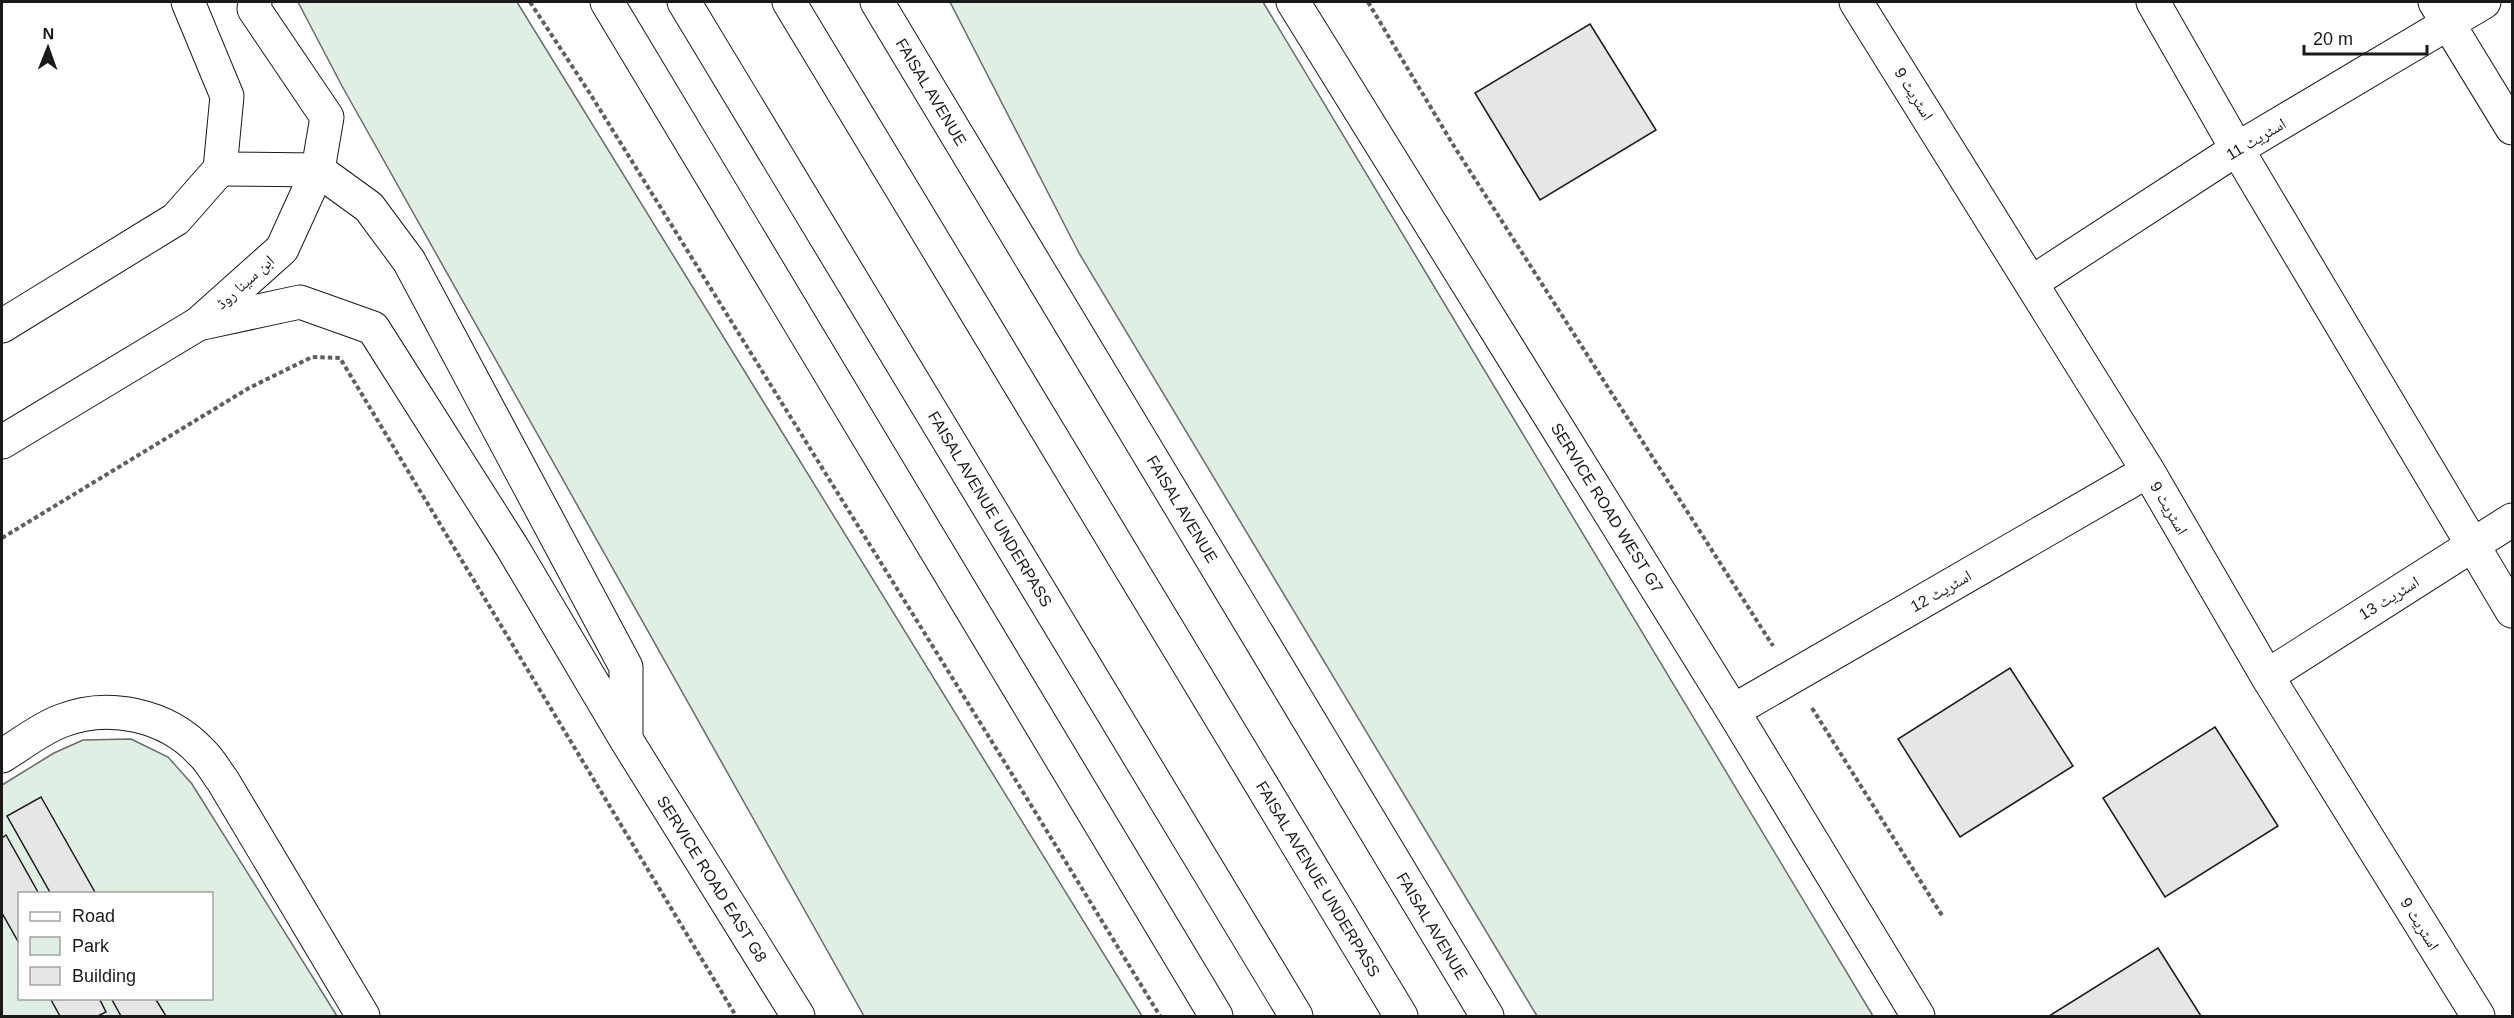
<svg xmlns="http://www.w3.org/2000/svg" width="2514" height="1018" viewBox="0 0 2514 1018" font-family="Helvetica,'Noto Naskh Arabic',sans-serif">
  <rect width="100%" height="100%" fill="#fff"/>
  <!-- green -->
  <path fill="#e0efe3" stroke="#6a6a6a" stroke-width="1.5" fill-rule="evenodd" d="M 298,2 L 517,2 L 1142,1016 L 864,1016 L 342,86 Z
    M 950,2 L 1263,2 L 1873,1016 L 1537,1016 L 1079,253 Z
    M 131,739 L 168,757 L 192,784 L 337,1016 L 2,1016 L 2,785 L 54,753 L 83,740 ZM 20,894 L 212,894 L 212,998 L 20,998 Z"/>
  <!-- building -->
  <path fill="#e6e6e6" stroke="#1a1a1a" stroke-width="1.5" d="M 1590,24 L 1656,130 L 1540,200 L 1475,93 Z
    M 2010,668 L 2073,766 L 1960,837 L 1898,739 Z
    M 2215,727 L 2278,826 L 2165,897 L 2103,798 Z
    M 41,797 L 96,894 L 51,894 L 7,816 Z
    M 6,835 L 39,894 L 20,894 L 20,945 L 2,913 L 2,838 Z
    M 2158,948 L 2201,1016 L 2049,1016 Z
    M 50,998 L 99,998 L 106,1012 L 98,1016 L 60,1016 Z
    M 111,998 L 155,998 L 166,1016 L 121,1016 Z"/>
  <g fill="none" stroke-linecap="round" stroke-linejoin="round">
    <!-- minor casing -->
    <g stroke="#1a1a1a" stroke-width="35">
      <path id="minor" d="M 1293,2 L 1733,711 L 1918,1016
        M 1856,2 L 2148,471 L 2267,676 L 2478,1016
        M 2153,2 L 2237,149 L 2512,611
        M 2435,2 L 2512,128
        M 220,169 L 318,170 L 369,207 L 409,261 L 626,667 L 626,739
        M 2031,283 L 2237,149 L 2484,2
        M 198,324 L 300,302 L 373,328 L 512,547 L 627,741 L 798,1016
        M 2267,676 L 2512,520
        M 1733,711 L 2148,471
        M 2,756 C 20,745 40,729 61,721 C 108,702 167,715 201,752 C 210,760 216,772 223,781 L 363,1016"/>
    </g>
    <!-- major casing -->
    <g stroke="#1a1a1a" stroke-width="35">
      <path id="major" d="M 607,2 L 1216,1016
        M 684,2 L 1296,1016
        M 789,2 L 1401,1016
        M 877,2 L 1487,1016
        M 2,326 L 176,219 L 220,169 L 227,96 L 188,2
        M 2,442 L 198,324 L 282,249 L 318,170 L 327,117 L 254,9 L 255,2"/>
    </g>
    <!-- path -->
    <path stroke="#5f5f5f" stroke-width="4" stroke-dasharray="4.5 3" stroke-linecap="butt" d="M 530,2 L 589,92 L 1015,779 L 1160,1016
      M 1368,2 L 1452,143 L 1773,646
      M 2,538 L 249,388 L 312,357 L 340,358 L 736,1016
      M 1812,708 L 1943,917"/>
    <!-- minor -->
    <use href="#minor" stroke="#fff" stroke-width="33"/>
    <!-- major -->
    <use href="#major" stroke="#fff" stroke-width="33"/>
  </g>
  <g text-anchor="middle" dominant-baseline="central" stroke-width="4.5" stroke-linejoin="round" paint-order="stroke">
    <!-- street labels -->
    <g font-size="16" fill="#1a1a1a" stroke="#fff">
      <text transform="translate(931 92) rotate(59)">FAISAL AVENUE</text>
      <text transform="translate(1914 94) rotate(58)">اسٹریٹ 9</text>
      <text transform="translate(2256 139) rotate(-31)">اسٹریٹ 11</text>
      <text transform="translate(245 282) rotate(-42)">ابن سینا روڈ</text>
      <text transform="translate(1607 508) rotate(58)">SERVICE ROAD WEST G7</text>
      <text transform="translate(2169 508) rotate(60)">اسٹریٹ 9</text>
      <text transform="translate(990 509) rotate(59)">FAISAL AVENUE UNDERPASS</text>
      <text transform="translate(1182 509) rotate(59)">FAISAL AVENUE</text>
      <text transform="translate(1941 591) rotate(-30)">اسٹریٹ 12</text>
      <text transform="translate(2389 598) rotate(-32)">اسٹریٹ 13</text>
      <text transform="translate(712 879) rotate(58)">SERVICE ROAD EAST G8</text>
      <text transform="translate(1318 879) rotate(59)">FAISAL AVENUE UNDERPASS</text>
      <text transform="translate(2420 924) rotate(58)">اسٹریٹ 9</text>
      <text transform="translate(1432 926) rotate(59)">FAISAL AVENUE</text>
    </g>
  </g>
  <!-- border -->
  <rect width="2514" height="1018" fill="none" stroke="#1a1a1a" stroke-width="6"/>
  <!-- legend -->
  <rect x="18" y="892" width="195" height="108" fill="#ffffff" stroke="#a3a3a3" stroke-width="1.5"/>
  <rect x="30" y="912" width="30" height="9" fill="#ffffff" stroke="#a3a3a3" stroke-width="1.5"/>
  <text x="72" y="922" font-size="18" fill="#1a1a1a">Road</text>
  <rect x="30" y="937" width="30" height="18" fill="#e0efe3" stroke="#a3a3a3" stroke-width="1.5"/>
  <text x="72" y="952" font-size="18" fill="#1a1a1a">Park</text>
  <rect x="30" y="967" width="30" height="18" fill="#e6e6e6" stroke="#a3a3a3" stroke-width="1.5"/>
  <text x="72" y="982" font-size="18" fill="#1a1a1a">Building</text>
  <!-- north arrow -->
  <g transform="translate(48 48) rotate(1)" stroke="#ffffff" stroke-width="4.5" paint-order="stroke">
  <path d="M0-4.5L10 22L0 15L-10 22Z" fill="#1a1a1a"/>
  <text y="-9" font-size="16" font-weight="bold" text-anchor="middle" fill="#1a1a1a">N</text>
  </g>
  <!-- scale -->
  <path d="M2304 45v9h123v-9" fill="none" stroke="#1a1a1a" stroke-width="3"/>
  <text x="2313" y="45" font-size="18" fill="#1a1a1a" stroke="#ffffff" stroke-width="4.5" paint-order="stroke">20 m</text>
</svg>
